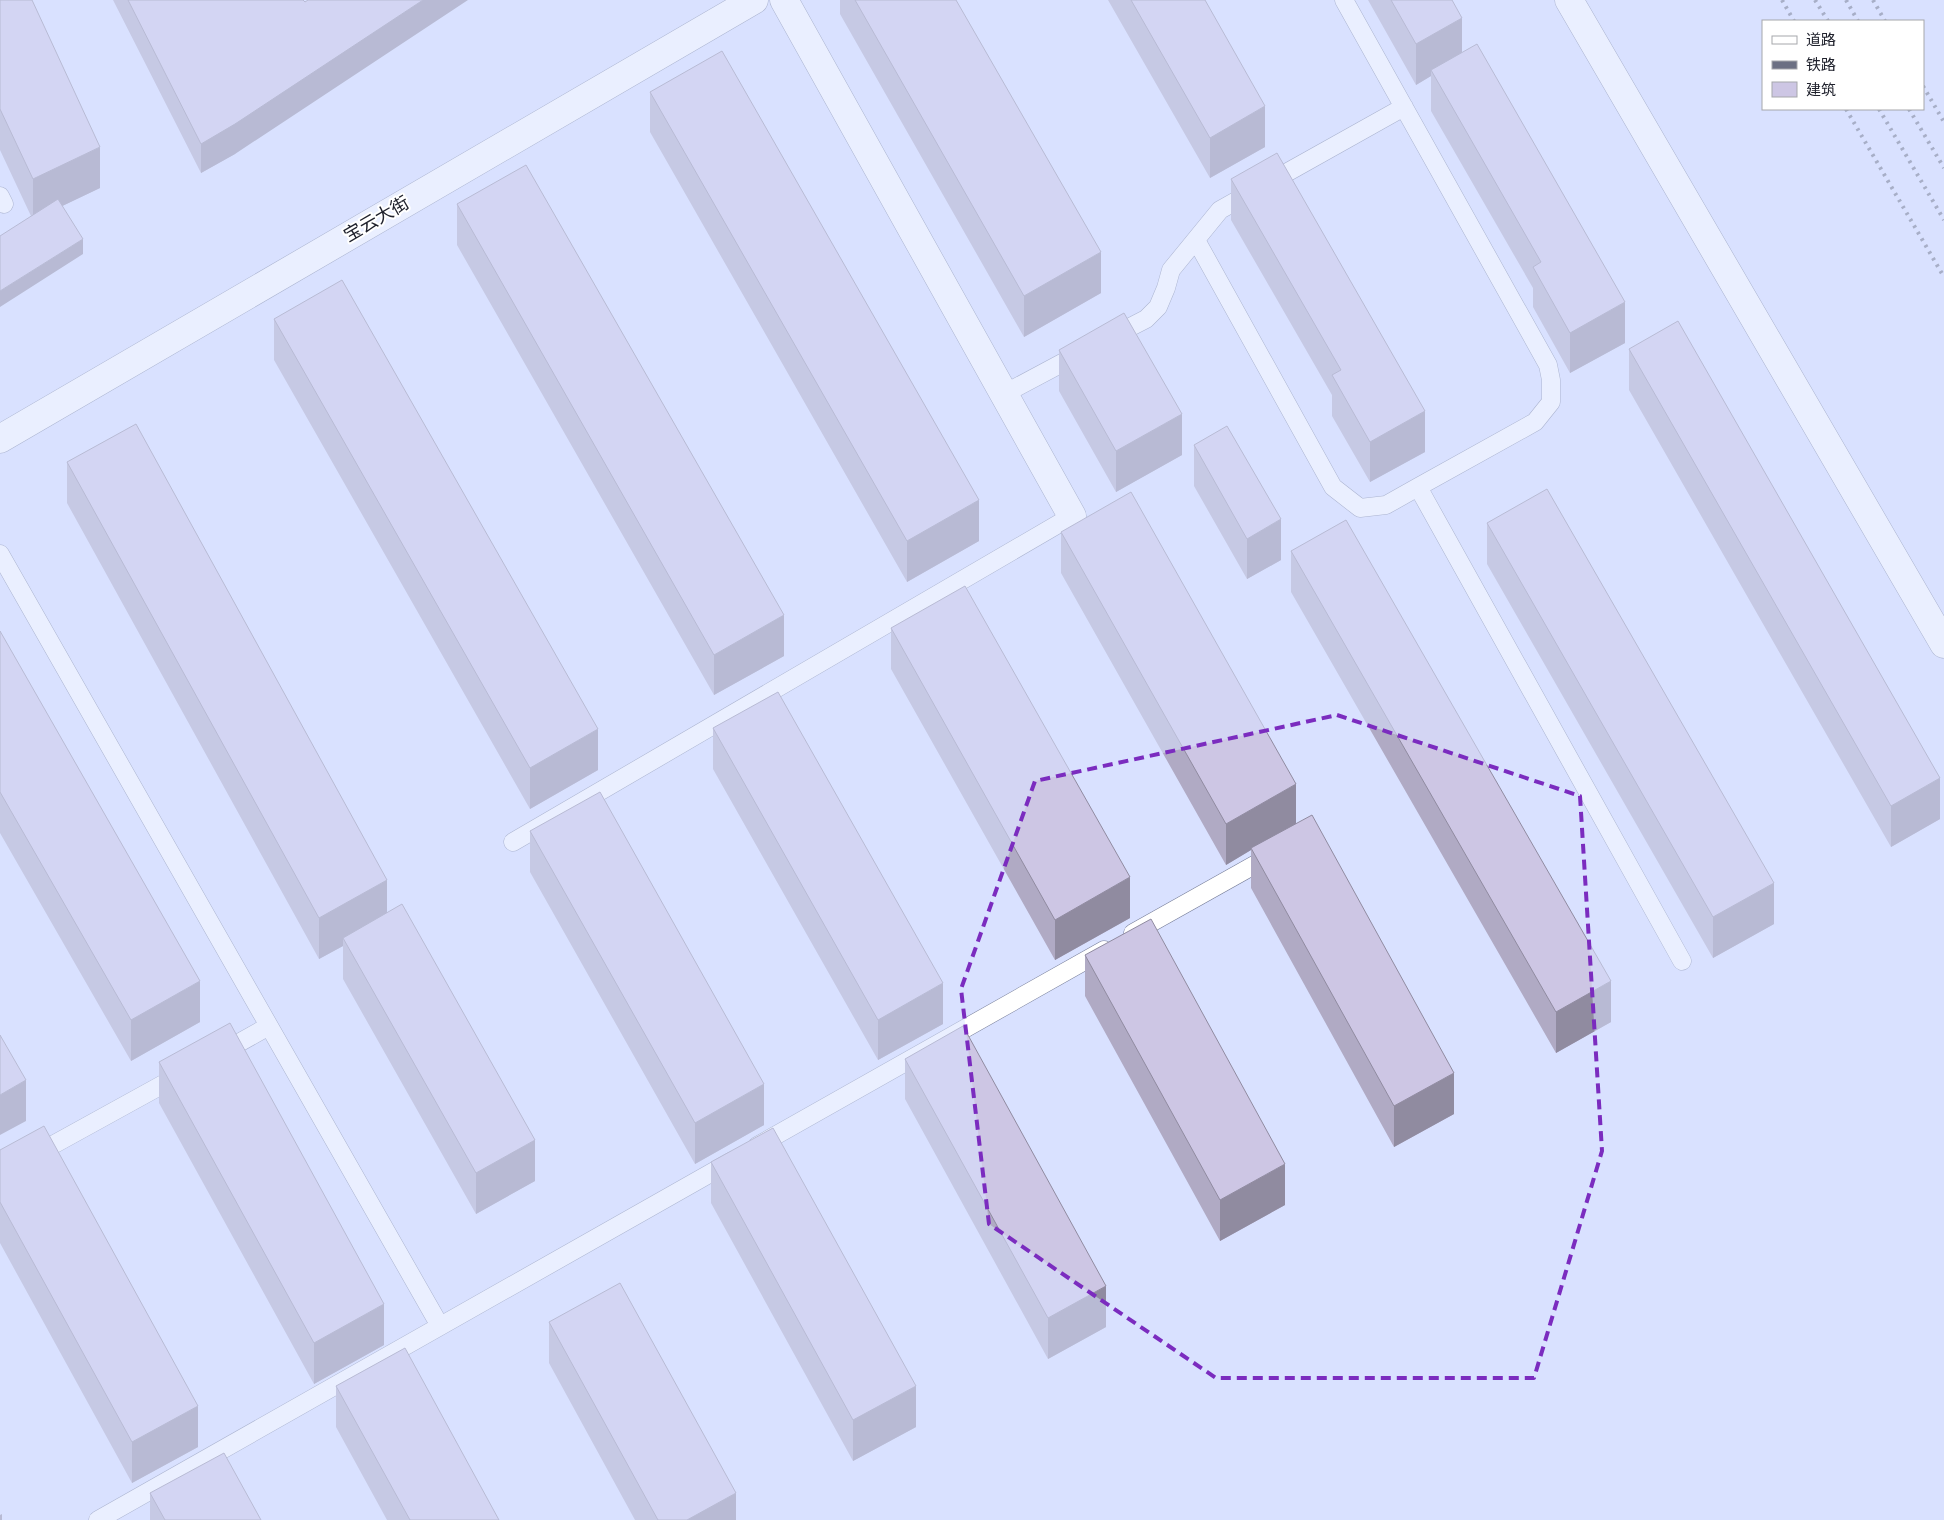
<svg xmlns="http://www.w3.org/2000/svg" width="1944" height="1520" viewBox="0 0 1944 1520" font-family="'Alegreya Sans','Noto Sans SC',sans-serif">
  <rect width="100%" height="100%" fill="#d9e1ff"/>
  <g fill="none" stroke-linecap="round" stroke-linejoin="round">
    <!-- service casing -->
    <g stroke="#767d98" stroke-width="19">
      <path id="service" d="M 0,196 L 4,204
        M 1196,240 L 1333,487 L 1360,508 L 1386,505 L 1418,487 L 1535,422 L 1551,402 L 1551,380 L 1548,365 L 1344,0
        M 1111,337 L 1146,319 L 1158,307 L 1166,288 L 1171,270 L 1220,210 L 1404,107
        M 1004,394 L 1079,354
        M 1418,487 L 1682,961
        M 0,554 L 440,1326
        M 513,842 L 1072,516
        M 1133,933 L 1272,855
        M 219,1054 L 269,1026
        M 757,1146 L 1104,950
        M 0,1174 L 178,1076
        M 98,1520 L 732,1161"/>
    </g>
    <!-- minor casing -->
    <g stroke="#767d98" stroke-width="29">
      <path id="minor" d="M 784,0 L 1072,516
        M 1569,0 L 1944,644"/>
    </g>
    <!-- tertiary casing -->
    <g stroke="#767d98" stroke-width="29">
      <path id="tertiary" d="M 0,439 L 754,0"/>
    </g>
    <!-- service -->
    <use href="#service" stroke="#fff" stroke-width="18"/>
    <!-- minor -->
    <use href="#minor" stroke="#fff" stroke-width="28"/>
    <!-- tertiary -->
    <use href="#tertiary" stroke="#fff" stroke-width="28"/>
    <!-- rail -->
    <path stroke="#6c7083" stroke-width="4" stroke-dasharray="2.5 5" stroke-linecap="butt" d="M 1782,0 L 1794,21
      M 1815,0 L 1828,21
      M 1846,0 L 1858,21
      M 1873,0 L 1885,21
      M 1923,86 L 1944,122
      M 1846,109 L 1944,277
      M 1879,109 L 1944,220
      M 1909,109 L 1944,168"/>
  </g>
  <!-- wall -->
  <path fill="#b0aac4" d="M 0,0 L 100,188 L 62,206 L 83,254 L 31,216 L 0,150 Z
    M 113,0 L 303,0 L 235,154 L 201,173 Z
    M 840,0 L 956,0 L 1101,293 L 1024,337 L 840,14 Z
    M 1108,0 L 1205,0 L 1265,147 L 1210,178 Z
    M 1368,0 L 1452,0 L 1462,53 L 1625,343 L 1570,373 L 1533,307 L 1533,288 L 1431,111 L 1431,76 L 1416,85 Z
    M 650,92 L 979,541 L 907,582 L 650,132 Z
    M 1231,179 L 1425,452 L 1370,482 L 1332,416 L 1332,395 L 1231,220 Z
    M 457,204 L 784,656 L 714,695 L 457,245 Z
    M 274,319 L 598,770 L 530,809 L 274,360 Z
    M 1629,349 L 1940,819 L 1891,847 L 1629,390 Z
    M 1059,350 L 1182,455 L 1116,492 L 1059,391 Z
    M 1194,445 L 1281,560 L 1247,579 L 1194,486 Z
    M 67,462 L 387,912 L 535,1181 L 476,1214 L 343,979 L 343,946 L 319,959 L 67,503 Z
    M 1487,523 L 1774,924 L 1713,958 L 1487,564 Z
    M 1061,532 L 1296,823 L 1454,1114 L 1394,1147 L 1251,888 L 1251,850 L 1226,865 L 1061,573 Z
    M 1291,551 L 1611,1022 L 1556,1053 L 1291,592 Z
    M 891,628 L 1130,918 L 1055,960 L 891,669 Z
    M 0,631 L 200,1022 L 131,1061 L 0,833 Z
    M 713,728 L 943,1024 L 878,1060 L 713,769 Z
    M 530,831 L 764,1125 L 695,1164 L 530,872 Z
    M 1085,955 L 1285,1205 L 1220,1241 L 1085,996 Z
    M 905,1059 L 1106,1327 L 1048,1359 L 905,1099 Z
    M 159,1062 L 384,1345 L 314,1384 L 159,1103 Z
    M 0,1150 L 198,1447 L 132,1483 L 0,1243 Z
    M 711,1162 L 916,1427 L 853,1461 L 711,1203 Z
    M 549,1322 L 736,1520 L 635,1520 L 549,1363 Z
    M 336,1386 L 499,1520 L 387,1520 L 336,1427 Z
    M 150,1493 L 261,1520 L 150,1520 Z"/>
  <!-- shaded-wall -->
  <path fill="#908ba0" d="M 423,0 L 468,0 L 235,154 L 201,173 L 201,144 Z
    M 1462,18 L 1462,59 L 1431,70 L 1431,76 L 1416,85 L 1416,44 Z
    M 1265,106 L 1265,147 L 1210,178 L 1210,138 Z
    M 100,147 L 100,188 L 33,220 L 33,179 Z
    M 83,239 L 83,254 L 0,307 L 0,291 Z
    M 1101,252 L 1101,293 L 1024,337 L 1024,296 Z
    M 1625,302 L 1625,343 L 1570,373 L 1570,333 Z
    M 1425,411 L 1425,452 L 1370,482 L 1370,442 Z
    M 1182,414 L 1182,455 L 1116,492 L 1116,451 Z
    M 979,500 L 979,541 L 907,582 L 907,541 Z
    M 1281,519 L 1281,560 L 1247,579 L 1247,539 Z
    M 784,615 L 784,656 L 714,695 L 714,655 Z
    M 598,729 L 598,770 L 530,809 L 530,768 Z
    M 1940,778 L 1940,819 L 1891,847 L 1891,806 Z
    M 1296,784 L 1296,825 L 1251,848 L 1251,850 L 1226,865 L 1226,824 Z
    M 1130,877 L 1130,918 L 1055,960 L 1055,920 Z
    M 387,880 L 387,921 L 343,938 L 343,946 L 319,959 L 319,918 Z
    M 1774,883 L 1774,924 L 1713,958 L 1713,917 Z
    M 200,981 L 200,1022 L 131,1061 L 131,1020 Z
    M 1611,981 L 1611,1022 L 1556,1053 L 1556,1012 Z
    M 943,983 L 943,1024 L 878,1060 L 878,1020 Z
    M 1454,1073 L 1454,1114 L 1394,1147 L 1394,1106 Z
    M 26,1080 L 26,1121 L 0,1135 L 0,1095 Z
    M 764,1084 L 764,1125 L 695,1164 L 695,1123 Z
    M 535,1140 L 535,1181 L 476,1214 L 476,1173 Z
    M 1285,1164 L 1285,1205 L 1220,1241 L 1220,1200 Z
    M 1106,1286 L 1106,1327 L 1048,1359 L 1048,1318 Z
    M 384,1304 L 384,1345 L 314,1384 L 314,1343 Z
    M 916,1386 L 916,1427 L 853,1461 L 853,1420 Z
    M 198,1406 L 198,1447 L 132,1483 L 132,1442 Z
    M 736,1493 L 736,1520 L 687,1520 Z
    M 2,1514 L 2,1520 L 0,1520 L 0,1515 Z"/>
  <!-- building -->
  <path fill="#cdc6e4" stroke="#908ba0" d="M 0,0 L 32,0 L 100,147 L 33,179 L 0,109 Z
    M 128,0 L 303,0 L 305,2 L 308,0 L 423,0 L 235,124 L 201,144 Z
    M 855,0 L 956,0 L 1101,252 L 1024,296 Z
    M 1131,0 L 1205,0 L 1265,106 L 1210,138 Z
    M 1391,0 L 1452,0 L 1462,18 L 1416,44 Z
    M 1477,44 L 1625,302 L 1570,333 L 1533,267 L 1541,262 L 1431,70 Z
    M 722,51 L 979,500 L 907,541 L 650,92 Z
    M 1277,153 L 1425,411 L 1370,442 L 1332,375 L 1341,370 L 1231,179 Z
    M 526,165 L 784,615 L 714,655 L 457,204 Z
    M 58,199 L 83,239 L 0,291 L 0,236 Z
    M 342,280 L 598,729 L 530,768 L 274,319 Z
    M 1124,313 L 1182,414 L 1116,451 L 1059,350 Z
    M 1678,321 L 1940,778 L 1891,806 L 1629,349 Z
    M 136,424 L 387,880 L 319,918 L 67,462 Z
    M 1227,426 L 1281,519 L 1247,539 L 1194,445 Z
    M 1547,489 L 1774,883 L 1713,917 L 1487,523 Z
    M 1131,492 L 1296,784 L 1226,824 L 1061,532 Z
    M 1346,520 L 1611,981 L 1556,1012 L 1291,551 Z
    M 965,586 L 1130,877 L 1055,920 L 891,628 Z
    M 0,631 L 200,981 L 131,1020 L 0,792 Z
    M 778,692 L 943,983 L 878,1020 L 713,728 Z
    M 600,792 L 764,1084 L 695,1123 L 530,831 Z
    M 1312,815 L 1454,1073 L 1394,1106 L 1251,848 Z
    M 402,904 L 535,1140 L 476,1173 L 343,938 Z
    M 1151,919 L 1285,1164 L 1220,1200 L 1085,955 Z
    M 230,1023 L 384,1304 L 314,1343 L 159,1062 Z
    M 963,1026 L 1106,1286 L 1048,1318 L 905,1059 Z
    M 0,1035 L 26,1080 L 0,1095 Z
    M 44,1126 L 198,1406 L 132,1442 L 0,1202 L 0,1150 Z
    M 773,1128 L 916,1386 L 853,1420 L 711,1162 Z
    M 620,1283 L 736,1493 L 687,1520 L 658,1520 L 549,1322 Z
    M 405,1348 L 499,1520 L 410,1520 L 336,1386 Z
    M 224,1453 L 261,1520 L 165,1520 L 150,1493 Z"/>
  <!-- marked area -->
  <path d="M0 0H1944V1520H0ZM 1337,715 L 1580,796 L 1602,1151 L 1534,1378 L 1216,1378 L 989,1224 L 961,989 L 1035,781 Z" fill="#d9e1ff" fill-opacity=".55" fill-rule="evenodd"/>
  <path fill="none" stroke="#7b2cbf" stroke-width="4" stroke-dasharray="10 6" stroke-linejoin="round" d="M 1337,715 L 1580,796 L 1602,1151 L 1534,1378 L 1216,1378 L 989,1224 L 961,989 L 1035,781 Z"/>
  <g text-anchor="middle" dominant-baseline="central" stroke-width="4" stroke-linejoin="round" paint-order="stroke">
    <!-- street labels -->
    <g font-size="18" fill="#20222d" stroke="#fff">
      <text transform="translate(377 220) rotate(-30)">宝云大街</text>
    </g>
  </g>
  <!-- legend -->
  <rect x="1762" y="20" width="162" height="90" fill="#ffffff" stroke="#a6a7ab"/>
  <rect x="1772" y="36" width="25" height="8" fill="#ffffff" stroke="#a6a7ab"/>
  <text x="1806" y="45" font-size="15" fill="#20222d">道路</text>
  <rect x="1772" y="61" width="25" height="8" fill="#6c7083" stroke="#a6a7ab"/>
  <text x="1806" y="70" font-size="15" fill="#20222d">铁路</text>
  <rect x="1772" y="82" width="25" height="15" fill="#cdc6e4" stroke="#a6a7ab"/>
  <text x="1806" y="95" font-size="15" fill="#20222d">建筑</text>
</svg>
